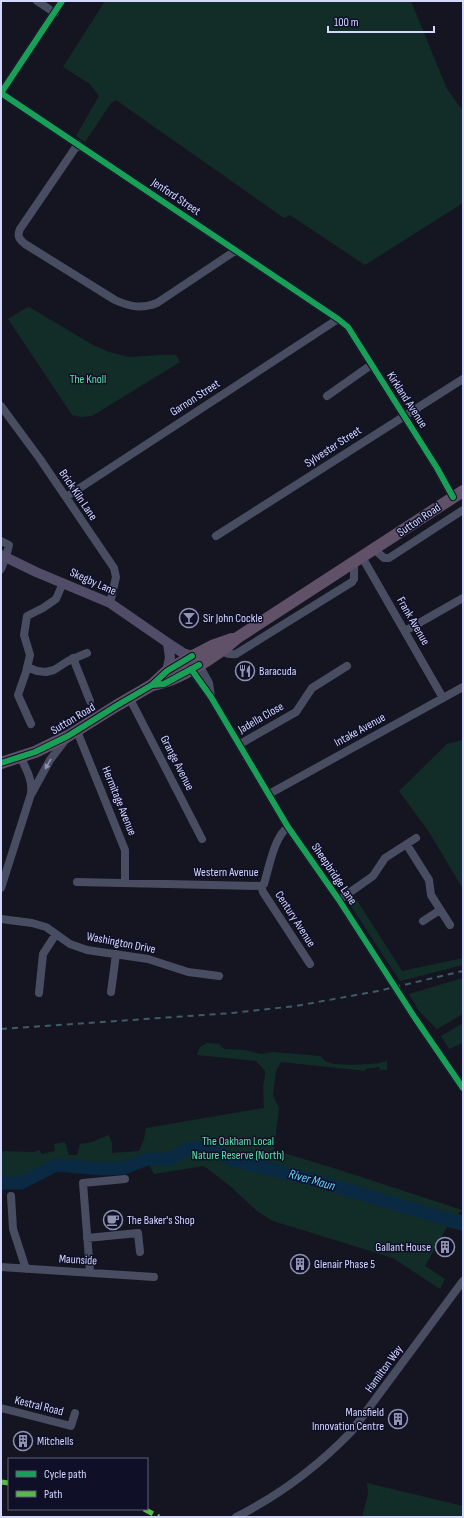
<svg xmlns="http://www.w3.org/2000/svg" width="464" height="1518" viewBox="0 0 464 1518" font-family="'Sofia Sans Condensed',sans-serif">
  <rect width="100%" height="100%" fill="#151521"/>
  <!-- green -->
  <path fill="#122d28" d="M 105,1 L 411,1 L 447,89 L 463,111 L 463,203 L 365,265 L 290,215 L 284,218 L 116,100 L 111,103 L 85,142 L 76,136 L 99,96 L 90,84 L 63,67 Z
    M 29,307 L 93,345 L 109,352 L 129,357 L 160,355 L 176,355 L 180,362 L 92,416 L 81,417 L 72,415 L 8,319 L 24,309 Z
    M 463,740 L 463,889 L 429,832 L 399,791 L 447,744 Z
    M 355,897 L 402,971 L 463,958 L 463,965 L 400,981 L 347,900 Z
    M 463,978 L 463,1014 L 437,1029 L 419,1011 L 409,994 Z
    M 463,1023 L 463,1043 L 449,1049 L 441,1036 Z
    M 207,1043 L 219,1044 L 224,1049 L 245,1050 L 261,1054 L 273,1052 L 321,1056 C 322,1058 324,1060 325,1061 C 334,1067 377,1065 387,1061 L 387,1070 L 380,1070 L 379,1067 L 365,1069 L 366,1071 L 281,1062 L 276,1071 L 273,1095 L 279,1108 L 274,1150 L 343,1171 L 462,1210 L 458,1214 L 463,1216 L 463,1231 L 447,1227 L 425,1266 L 445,1279 L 440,1289 L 393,1258 L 273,1221 L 257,1211 L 230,1186 L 204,1166 L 154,1174 L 149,1165 L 140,1167 L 136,1170 L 107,1173 L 53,1170 L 31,1182 L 29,1185 L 1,1190 L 1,1152 L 5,1151 L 33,1152 L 39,1150 L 42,1154 L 55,1151 L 54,1144 L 65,1142 L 69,1155 L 77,1155 L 80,1144 L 92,1142 L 109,1135 L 112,1143 L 112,1153 L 139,1151 L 144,1139 L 146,1128 L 264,1108 L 263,1087 L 265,1076 L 265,1071 L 256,1061 L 197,1055 L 200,1047 Z
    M 367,1483 L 463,1506 L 463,1517 L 362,1517 L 368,1494 Z"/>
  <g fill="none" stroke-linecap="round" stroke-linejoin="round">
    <!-- river -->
    <path stroke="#0a2942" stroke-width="13" d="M 1,1183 L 21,1183 L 56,1165 L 103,1169 L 124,1168 L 147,1159 L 170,1159 L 187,1149 L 195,1147 L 220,1153 L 232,1160 L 314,1180 L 463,1224"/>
    <!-- minor -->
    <path stroke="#494d62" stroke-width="8" d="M 37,1 L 55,13
      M 62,1 L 1,93 L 338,319 L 348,327 L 437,468 L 453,497
      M 78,144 L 20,229 C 17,236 19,239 25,244 L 115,300 C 130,307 142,309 157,303 L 235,251
      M 327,396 L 371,365
      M 1,406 L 40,459 L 114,568 L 116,577 L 110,603
      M 66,497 L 338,319
      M 216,536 L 463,379
      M 1,541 L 9,545 L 6,557 L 1,569
      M 374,549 L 384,558 L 389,558 L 463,510
      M 362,557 L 443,698
      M 405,631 L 463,598
      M 219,647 C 223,653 229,655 236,654 L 352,582 L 354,579 L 354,562
      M 73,658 L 90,701
      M 199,665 L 209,683 L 211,696
      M 27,667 L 37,671 L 46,672 L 54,670 L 68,661 L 87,653
      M 191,669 L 211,697 L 288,827 L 339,900 L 415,1018 L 463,1088
      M 130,699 L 202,839
      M 31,724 L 18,695 L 26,672 L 30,655 L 24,635 L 27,616 L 43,608 L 56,599 L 63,583
      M 77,731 L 125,850 L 125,883
      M 240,744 L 296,712 L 312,688 L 347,666
      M 32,793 L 50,760 L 66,739
      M 269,794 L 463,687
      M 407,845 L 429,880 L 431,895 L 450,925
      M 77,882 L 261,886 L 264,884 C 269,868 274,837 288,827
      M 261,886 L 263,892 L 310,964
      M 1,888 L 31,794 C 33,780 26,769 20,756
      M 339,900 L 373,876 L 385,858 L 416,838
      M 1,919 L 32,923 L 46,927 L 70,944 L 87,950 L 148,959 L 188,972 L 219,976
      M 423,921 L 440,910
      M 111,992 L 116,954
      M 39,993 L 43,954 L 56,934
      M 11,1196 L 13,1229 L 26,1269
      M 87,1238 L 138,1233 L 140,1252
      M 1,1267 L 154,1277
      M 90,1272 L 83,1183 L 125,1179
      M 1,1408 L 71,1426 L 75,1413
      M 236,1517 C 280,1495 317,1467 351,1432 L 463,1281"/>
    <!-- major -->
    <path stroke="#514c68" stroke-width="10" d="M 1,555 L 36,572 L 110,603 L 168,643 L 183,653 L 192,656 L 195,660
      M 167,671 L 170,658 L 168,643"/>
    <!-- highway -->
    <path stroke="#605068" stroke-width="12" d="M 152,685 C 179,681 218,655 237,638 L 463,491
      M 1,763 L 35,752 L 68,736 L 116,706 L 152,685 L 167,671 L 185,660 L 212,646 L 232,639"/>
    <!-- rail -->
    <path stroke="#3f5b66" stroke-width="2" stroke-dasharray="6 5" stroke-linecap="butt" d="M 1,1029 L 232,1013 L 296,1006 L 378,991 L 463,971"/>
    <!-- quiet -->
    <path stroke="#58b947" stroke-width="5" stroke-dasharray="10 5" stroke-linecap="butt" d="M 1,1482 L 9,1483
      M 144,1509 L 159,1517"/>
    <!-- cycleway casing -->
    <g stroke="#0f0f27" stroke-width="8">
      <path id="cycleway" d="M 62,1 L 1,93 L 338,319 L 348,327 L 437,468 L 453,497
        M 191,669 L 211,697 L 288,827 L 339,900 L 415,1018 L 463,1088
        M 152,685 L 164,684 L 199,665
        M 1,763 L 35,752 L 68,736 L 116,706 L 152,685 L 167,671 L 192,656"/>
    </g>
    <!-- cycleway -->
    <use href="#cycleway" stroke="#1a9f57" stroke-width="6"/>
  </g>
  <!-- one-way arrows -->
  <defs><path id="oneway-solid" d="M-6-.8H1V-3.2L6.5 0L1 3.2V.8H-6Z"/></defs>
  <use fill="#8e92b0" href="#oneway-solid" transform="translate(48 764) rotate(120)"/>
  <!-- icons -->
  <defs>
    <g id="bar-ring" transform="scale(1)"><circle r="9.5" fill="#0f0f27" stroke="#9194b1" stroke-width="1.5"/><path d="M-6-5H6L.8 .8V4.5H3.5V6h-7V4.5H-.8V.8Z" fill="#9194b1"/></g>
    <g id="restaurant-ring" transform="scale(1)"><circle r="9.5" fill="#0f0f27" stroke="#9194b1" stroke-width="1.5"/><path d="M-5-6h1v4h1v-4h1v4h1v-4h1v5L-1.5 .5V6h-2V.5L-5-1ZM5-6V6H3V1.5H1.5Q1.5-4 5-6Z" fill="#9194b1"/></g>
    <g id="cafe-ring" transform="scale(1)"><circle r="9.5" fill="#0f0f27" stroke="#9194b1" stroke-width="1.5"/><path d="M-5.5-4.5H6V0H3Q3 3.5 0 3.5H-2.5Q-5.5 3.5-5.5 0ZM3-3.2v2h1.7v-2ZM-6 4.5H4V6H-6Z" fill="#9194b1"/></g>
    <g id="building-ring" transform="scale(1)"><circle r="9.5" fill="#0f0f27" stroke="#9194b1" stroke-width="1.5"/><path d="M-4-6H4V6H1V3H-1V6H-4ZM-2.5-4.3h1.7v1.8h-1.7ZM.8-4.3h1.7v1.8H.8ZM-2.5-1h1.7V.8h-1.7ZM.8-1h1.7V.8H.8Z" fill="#9194b1"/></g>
  </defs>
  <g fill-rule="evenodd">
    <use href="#bar-ring" x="189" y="618"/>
    <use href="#restaurant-ring" x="245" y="671"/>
    <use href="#cafe-ring" x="113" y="1220"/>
    <use href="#building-ring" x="445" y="1247"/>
    <use href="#building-ring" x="300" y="1264"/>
    <use href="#building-ring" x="398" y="1419"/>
    <use href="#building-ring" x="23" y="1441"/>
  </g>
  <g text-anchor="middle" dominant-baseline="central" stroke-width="3" stroke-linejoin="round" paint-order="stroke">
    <!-- street labels -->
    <g font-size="12" fill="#d4d8ff" stroke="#0f0f27">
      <text transform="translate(176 197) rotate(34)">Jenford Street</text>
      <text transform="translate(195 398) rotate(-33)">Garnon Street</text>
      <text transform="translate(407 400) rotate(57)">Kirkland Avenue</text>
      <text transform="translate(333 447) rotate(-33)">Sylvester Street</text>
      <text transform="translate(78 495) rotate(56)">Brick Kiln Lane</text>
      <text transform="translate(419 520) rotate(-34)">Sutton Road</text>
      <text transform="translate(93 582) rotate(24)">Skegby Lane</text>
      <text transform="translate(413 621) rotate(60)">Frank Avenue</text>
      <text transform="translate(261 718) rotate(-30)">Jadella Close</text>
      <text transform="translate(73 719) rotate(-31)">Sutton Road</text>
      <text transform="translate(360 730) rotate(-29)">Intake Avenue</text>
      <text transform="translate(177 763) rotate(63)">Grange Avenue</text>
      <text transform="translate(119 801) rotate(68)">Hermitage Avenue</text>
      <text x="226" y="872">Western Avenue</text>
      <text transform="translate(334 874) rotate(56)">Sheepbridge Lane</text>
      <text transform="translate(295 919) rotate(57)">Century Avenue</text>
      <text transform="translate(121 943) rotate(11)">Washington Drive</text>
      <text transform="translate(78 1260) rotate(3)">Maunside</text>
      <text transform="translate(384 1369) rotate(-54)">Hamilton Way</text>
      <text transform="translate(39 1406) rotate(14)">Kestral Road</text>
    </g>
    <!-- park labels -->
    <g font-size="12" fill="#5de3a6" stroke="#0f0f27">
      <text x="88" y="379">The Knoll</text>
      <text x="238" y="1141">The Oakham Local<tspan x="238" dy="14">Nature Reserve (North)</tspan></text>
    </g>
    <!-- poi labels -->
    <g font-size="12" fill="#d4d8ff" stroke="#0f0f27" text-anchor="start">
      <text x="203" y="618">Sir John Cockle</text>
      <text x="259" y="671">Baracuda</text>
      <text x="127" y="1220">The Baker's Shop</text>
      <text x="431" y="1247" text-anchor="end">Gallant House</text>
      <text x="314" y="1264">Glenair Phase 5</text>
      <text x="384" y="1412" text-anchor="end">Mansfield<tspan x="384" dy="14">Innovation Centre</tspan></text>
      <text x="37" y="1441">Mitchells</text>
    </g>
    <!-- water labels -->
    <g font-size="13" font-style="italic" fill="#62d6ff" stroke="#0f0f27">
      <text transform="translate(312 1180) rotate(16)">River Maun</text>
    </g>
  </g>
  <!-- border -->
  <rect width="464" height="1518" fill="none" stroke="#d4d8ff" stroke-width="4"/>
  <!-- legend -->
  <rect x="8" y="1458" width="140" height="52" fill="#0f0f27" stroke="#5e5f7d"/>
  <rect x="16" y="1471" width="20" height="6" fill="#1a9f57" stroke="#5e5f7d"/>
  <text x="44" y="1478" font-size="12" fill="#d4d8ff">Cycle path</text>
  <rect x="16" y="1491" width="20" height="6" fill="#58b947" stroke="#5e5f7d"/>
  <text x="44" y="1498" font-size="12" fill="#d4d8ff">Path</text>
  <!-- scale -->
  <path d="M328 26v6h106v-6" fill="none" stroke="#d4d8ff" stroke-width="2"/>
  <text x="334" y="26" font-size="12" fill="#d4d8ff" stroke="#0f0f27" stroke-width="3" paint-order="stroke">100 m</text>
</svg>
